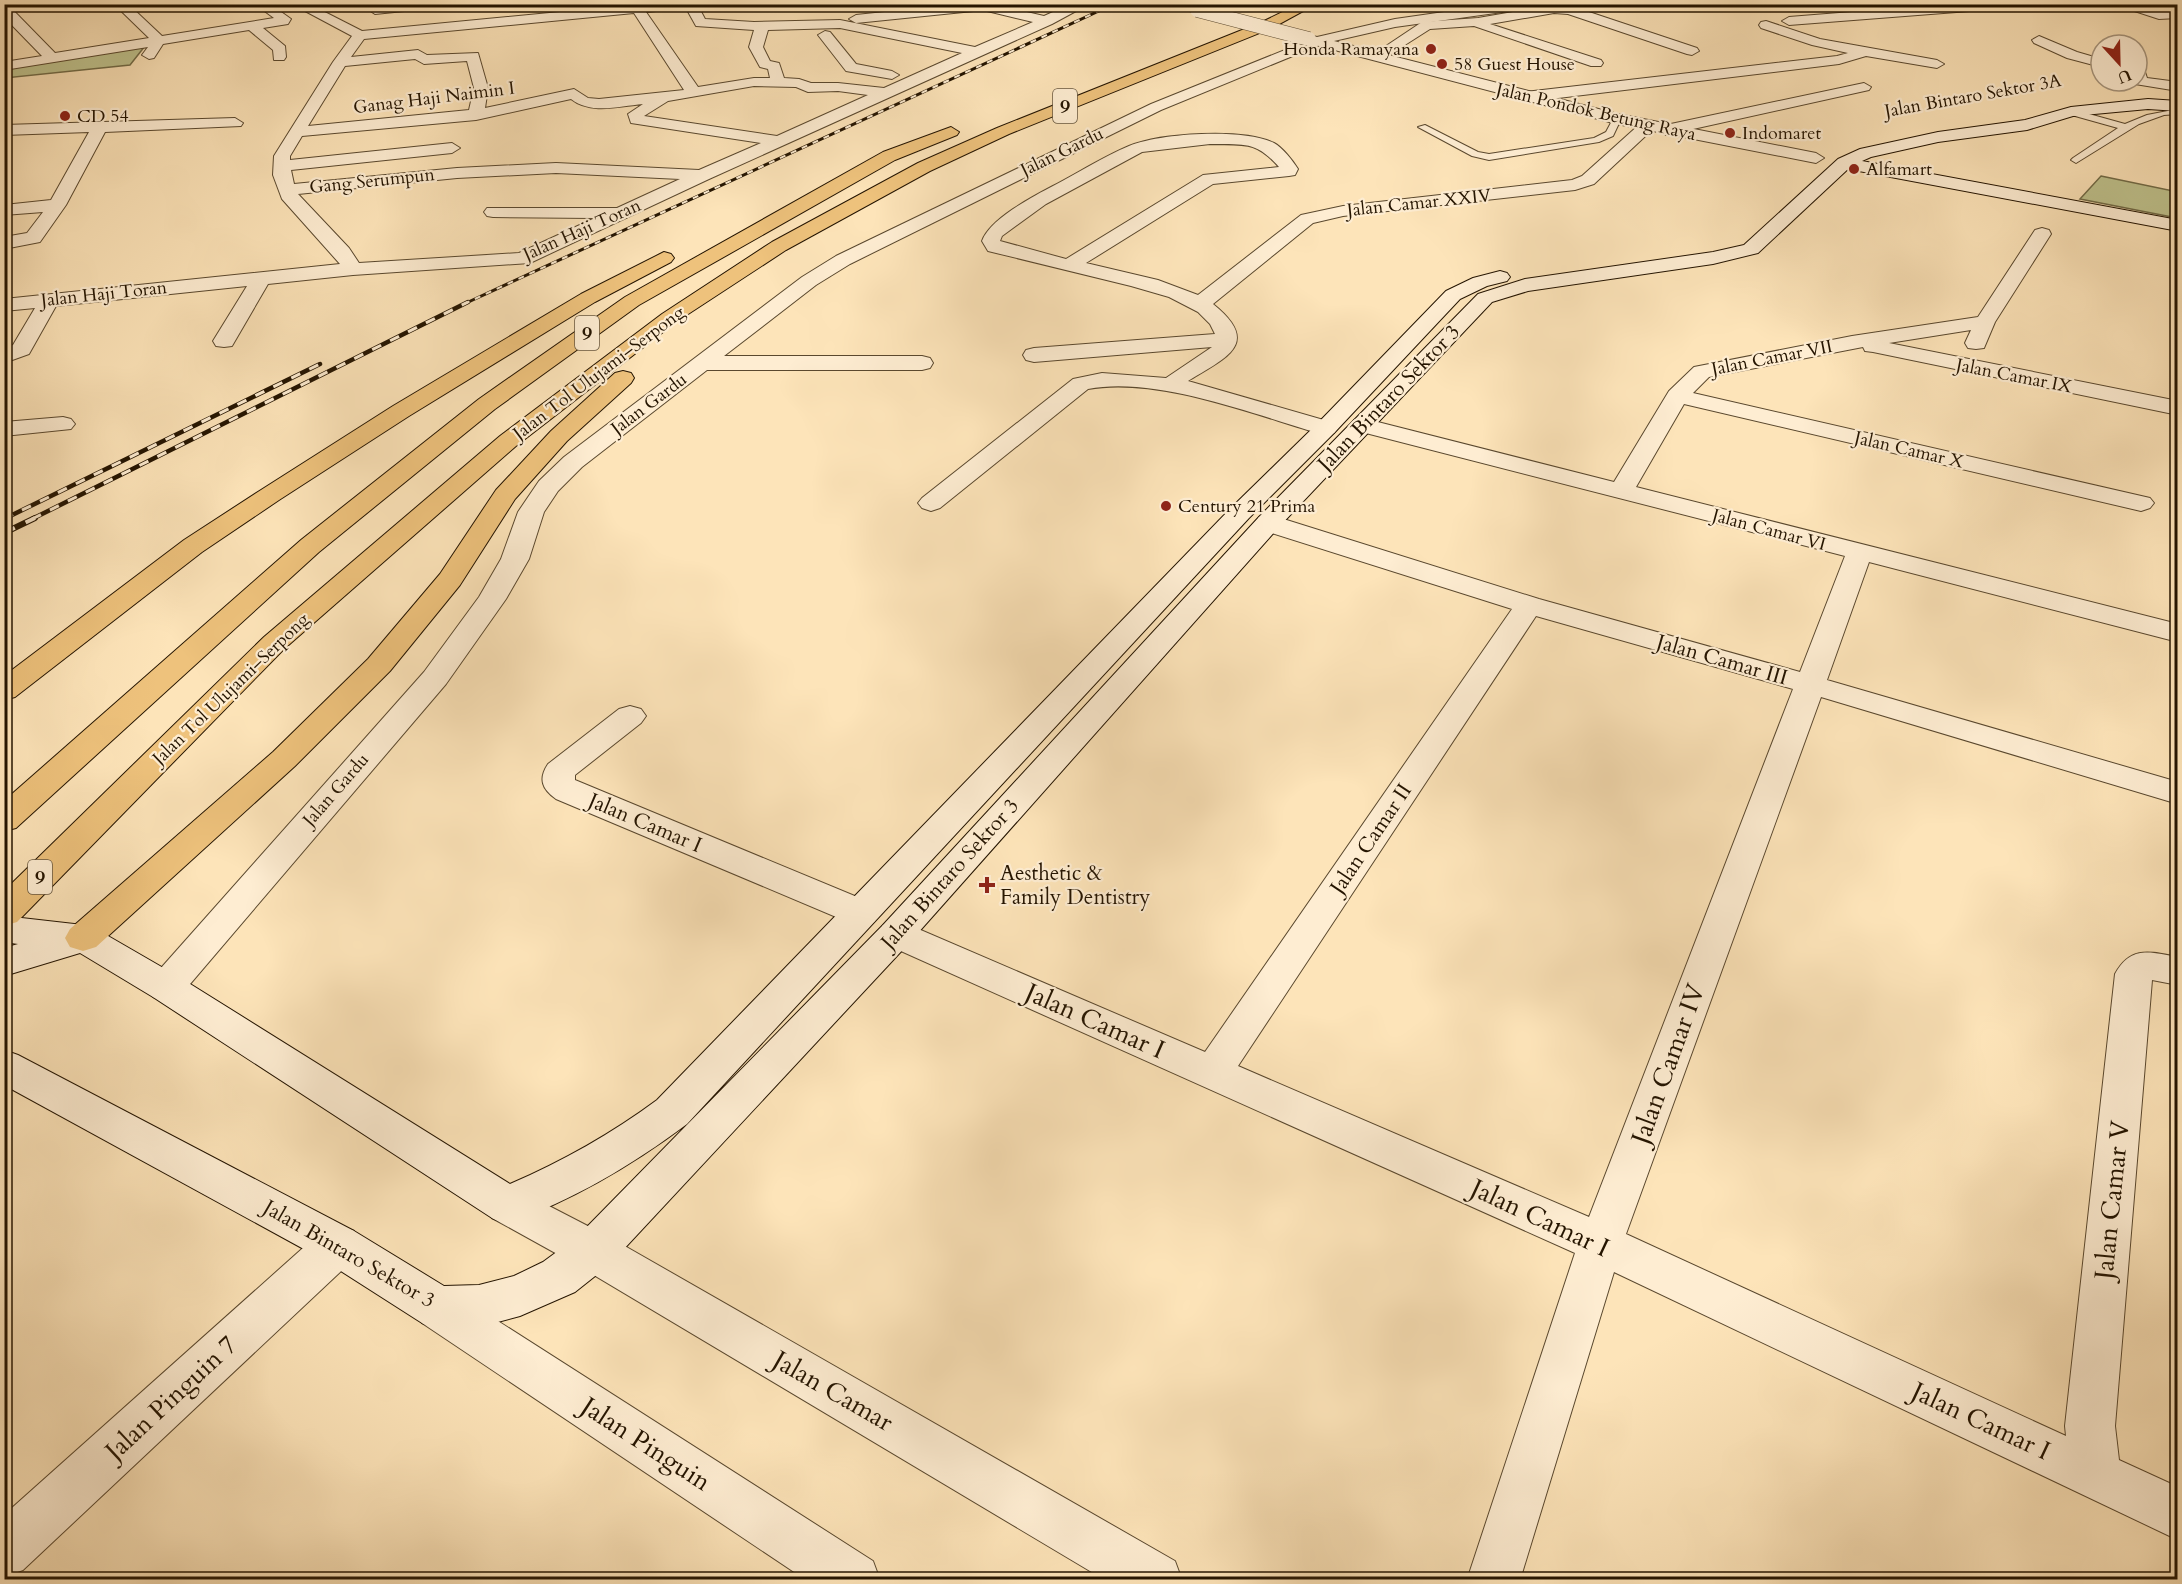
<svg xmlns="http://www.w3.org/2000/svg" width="2182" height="1584" viewBox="0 0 2182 1584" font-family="Cardo,serif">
  <rect width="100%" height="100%" fill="#fde4b9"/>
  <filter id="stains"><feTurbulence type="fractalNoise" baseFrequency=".00333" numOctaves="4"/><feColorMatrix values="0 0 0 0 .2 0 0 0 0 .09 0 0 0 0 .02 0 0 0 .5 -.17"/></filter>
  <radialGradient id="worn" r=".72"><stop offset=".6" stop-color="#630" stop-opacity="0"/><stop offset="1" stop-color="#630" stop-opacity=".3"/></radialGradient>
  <!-- green -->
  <path fill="#c0c48f" stroke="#726c48" stroke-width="1.5" d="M 145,46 L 130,65 L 5,78 L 5,68 Z
    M 2101,176 L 2173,191 L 2177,188 L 2177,218 L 2080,199 Z"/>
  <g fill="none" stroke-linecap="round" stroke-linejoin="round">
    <!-- service casing -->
    <g stroke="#5a482e" stroke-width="2">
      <path id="service" d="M 2071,109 L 2125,124 L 2147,115 L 2178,109 L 2178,114 L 2164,115 L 2139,124 L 2076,163 L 2071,160 L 2073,158 L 2118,128 L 2068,114 L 2067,112 Z
        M 1614,117 L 1621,119 L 1613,136 L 1599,142 L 1489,160 L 1472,156 L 1418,127 L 1425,125 L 1478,152 L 1489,154 L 1594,138 L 1606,132 Z"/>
    </g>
    <!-- minor casing -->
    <g stroke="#5a482e" stroke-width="2">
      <path id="minor" d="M 114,4 L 128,4 L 162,36 L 274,18 L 255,4 L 270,4 L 291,19 L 288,24 L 263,28 L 285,46 L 286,57 L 284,60 L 274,60 L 273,50 L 249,30 L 163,44 L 154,58 L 149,59 L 142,55 L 148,47 L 4,70 L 4,62 L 42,56 L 4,17 L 4,5 L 9,6 L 55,53 L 149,38 Z
        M 292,4 L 309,4 L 362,31 L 643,4 L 697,4 L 705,19 L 754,22 L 840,20 L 975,47 L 1033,22 L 983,10 L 856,23 L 849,19 L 856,15 L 960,4 L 993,4 L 1044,16 L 1071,4 L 1089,4 L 1052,24 L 709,179 L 530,263 L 353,275 L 268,284 L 232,346 L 224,347 L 216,346 L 213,341 L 247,286 L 56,306 L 29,354 L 4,363 L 4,349 L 13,345 L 35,308 L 4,311 L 4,299 L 340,264 L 282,199 L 273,175 L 274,156 L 333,62 L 352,36 ZM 686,8 L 696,26 L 754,30 L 749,47 L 760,67 L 768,69 L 770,78 L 754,78 L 698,87 L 646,12 ZM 634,13 L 684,90 L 599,99 L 588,98 L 574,89 L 485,108 L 488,88 L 478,53 L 427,55 L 418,50 L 351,57 L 364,39 ZM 840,28 L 962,53 L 884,88 L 838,83 L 811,83 L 799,79 L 784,78 L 779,63 L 770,61 L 763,47 L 768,30 ZM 415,59 L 424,64 L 467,61 L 474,88 L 469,110 L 308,126 L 345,66 ZM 754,86 L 796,87 L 808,92 L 838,91 L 868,95 L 777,136 L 644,116 L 668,101 ZM 571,99 C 591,115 620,106 643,104 L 628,114 L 631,123 L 761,143 L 699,170 L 556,163 L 457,168 L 294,184 L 291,170 L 452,153 L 460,148 L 452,143 L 290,160 L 290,156 L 302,136 L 476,120 ZM 556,173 L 680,179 L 617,208 L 487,208 L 484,212 L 487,216 L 493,217 L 595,218 L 519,253 L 359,263 L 349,248 L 298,194 L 457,178 Z
        M 391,4 L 439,4 L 433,8 L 375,14 L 369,10 L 375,6 Z
        M 1952,4 L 2014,4 L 2008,8 L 1789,25 L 1782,21 L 1789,17 Z
        M 2113,4 C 2135,4 2155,11 2178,10 L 2178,18 L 2159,19 Z
        M 1554,5 L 1574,7 L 1697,48 L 1699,51 L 1692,55 L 1687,54 L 1568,14 L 1554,13 L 1490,24 L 1601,60 L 1603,63 L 1601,66 L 1591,66 L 1474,26 L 1430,29 L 1383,59 L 1373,59 L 1371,56 L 1422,22 L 1478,18 Z
        M 1766,21 L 1820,39 L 1937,60 L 1944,64 L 1937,68 L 1866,56 L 1839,64 L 1525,102 L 1517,97 L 1525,92 L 1837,56 L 1848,53 L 1812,45 L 1761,28 L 1759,25 L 1761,22 Z
        M 825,31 L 830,32 L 856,64 L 892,71 L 899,75 L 892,79 L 846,71 L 818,35 Z
        M 2039,36 L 2077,52 L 2101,59 L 2101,67 L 2067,58 L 2034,43 L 2032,40 Z
        M 1317,37 L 1324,41 L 1322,44 L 1161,110 L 850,264 L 816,285 L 724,356 L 922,356 L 930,358 L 933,363 L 930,368 L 922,370 L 707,370 L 582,467 L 558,491 L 544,512 L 529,559 L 506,599 L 446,684 L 179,997 L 166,1001 L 153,997 L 147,987 L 153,977 L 424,672 L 479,597 L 501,559 L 518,512 L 539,481 L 564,457 L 802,277 L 836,256 L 1151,104 Z
        M 2137,68 L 2144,69 L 2147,78 L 2178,82 L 2178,91 L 2135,84 L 2133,81 L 2137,81 Z
        M 1864,83 L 1871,87 L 1869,90 L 1666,135 L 1658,130 L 1666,125 Z
        M 235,118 L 243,123 L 241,126 L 105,132 L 66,205 L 40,242 L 4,249 L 4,237 L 27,233 L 43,212 L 4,215 L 4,205 L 51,200 L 89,132 L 4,135 L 4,125 Z
        M 1647,121 L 1653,123 L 1655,126 L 1653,129 L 1594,184 L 1575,190 L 1343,216 L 1313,223 L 1213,304 C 1263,344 1225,358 1188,381 L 1334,423 L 1338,428 L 1334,433 L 1326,435 L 1318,433 C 1252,414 1156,376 1088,389 L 940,508 L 931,511 L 922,508 L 918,503 L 922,498 L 1073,379 L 1102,373 L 1166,378 L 1212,347 L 1034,362 L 1026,360 L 1023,355 L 1026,350 L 1034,348 L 1215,334 L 1210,324 L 1198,312 L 1169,297 L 1131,286 L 988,251 L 982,241 C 990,219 1032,197 1053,186 C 1078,173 1103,157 1129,146 C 1161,133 1243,128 1274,143 C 1282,147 1293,161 1298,169 L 1295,175 L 1289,176 L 1213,184 L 1086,263 L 1158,280 L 1198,295 L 1301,215 L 1343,206 L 1572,180 L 1582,176 L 1641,123 ZM 1210,144 C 1244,145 1255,140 1279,167 L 1203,175 L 1066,259 L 1000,241 L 1002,236 L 1046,204 L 1142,152 Z
        M 2042,228 L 2049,230 L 2051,234 L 1995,322 L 1984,348 L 1976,349 L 1968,348 L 1965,343 L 1971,330 L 1889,343 L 2178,401 L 2178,415 L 1873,352 L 1865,351 L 1863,347 L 1709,377 L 1693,393 L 2150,498 L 2154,503 L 2150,508 L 2141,511 L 1684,404 L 1636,487 L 2178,624 L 2178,642 L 1869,562 L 1827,680 L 2178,782 L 2178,804 L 1821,697 L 1626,1234 L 2066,1436 L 2065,1426 L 2115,974 C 2131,945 2150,952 2178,957 L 2178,985 L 2152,980 L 2115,1426 L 2119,1460 L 2178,1487 L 2178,1540 L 1614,1272 L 1520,1580 L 1467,1580 L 1575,1253 L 883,943 L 878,934 L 883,925 L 896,921 L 909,925 L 1205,1052 L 1512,609 L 1259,529 L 1255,523 L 1259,517 L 1268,515 L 1277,517 L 1539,599 L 1800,672 L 1845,556 L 1354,430 L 1350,425 L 1354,420 L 1362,418 L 1614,482 L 1669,391 L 1694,367 L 1852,336 L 1978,317 L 2035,230 ZM 1536,616 L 1793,689 L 1589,1217 L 1238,1066 Z
        M 63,417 L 71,419 L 75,424 L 71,429 L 4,436 L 4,422 Z
        M 630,706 L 641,709 L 646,716 L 641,723 L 575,775 L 575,780 L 874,904 L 879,913 L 874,922 L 861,926 L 848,922 L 556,799 C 542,789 538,779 548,764 L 619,709 Z
        M 338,1225 L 354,1231 L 360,1245 L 354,1259 L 23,1570 L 4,1577 L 4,1515 L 322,1231 Z"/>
    </g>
    <!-- tertiary casing -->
    <g stroke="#5a482e" stroke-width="2">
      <path id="tertiary" d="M 1173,4 L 1193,4 L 1203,10 L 1197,14 Z
        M 1500,4 L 1537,4 L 1531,8 L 1395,27 L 1334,41 L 1618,114 L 1816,153 L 1824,158 L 1816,163 L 1617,124 L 1304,42 L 1302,39 L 1309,35 L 1317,37 L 1395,19 Z
        M 507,1186 L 522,1192 L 609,1237 L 1175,1561 L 1182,1580 L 1105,1580 L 577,1265 L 492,1218 L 485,1205 L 492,1192 Z
        M 438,1287 L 454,1293 L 873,1561 L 880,1580 L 806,1580 L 422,1323 L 415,1308 L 422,1293 Z"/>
    </g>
    <!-- secondary casing -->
    <g stroke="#241400" stroke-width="2">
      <path id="secondary" d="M 2148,99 L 2178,101 L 2178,111 L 2148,109 L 2073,116 L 2027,130 L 1938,142 L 1871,157 L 1862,161 L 2178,220 L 2178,231 L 1848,169 L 1758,253 L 1713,264 L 1528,291 L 1492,302 L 1277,529 L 909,943 L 609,1265 L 575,1292 L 520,1316 L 479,1327 L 438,1329 L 422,1323 L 322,1259 L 4,1085 L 4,1050 L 18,1055 L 354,1231 L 444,1286 L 479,1285 L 514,1276 L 543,1262 L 577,1237 L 883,925 L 1259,517 L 1478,294 L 1525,279 L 1713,252 L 1744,245 L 1838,159 L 1860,149 L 1938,132 L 2025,120 L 2071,107 Z
        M 1500,271 L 1507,273 L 1510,277 L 1507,281 L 1487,286 L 1460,299 L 1334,433 L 1249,518 L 687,1124 C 631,1166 573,1200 507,1224 L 492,1218 L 153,997 L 80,953 L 4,976 L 4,948 L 18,944 L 4,942 L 4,916 L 83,925 L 96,929 L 179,977 L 510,1184 C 563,1161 611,1134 657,1100 L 1231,508 L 1318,423 L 1446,291 L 1473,278 Z"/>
    </g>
    <!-- motorway casing -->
    <g stroke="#241400" stroke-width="2">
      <path id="motorway" d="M 1299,4 L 1316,4 L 1272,28 L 1009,134 L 930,171 L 786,250 L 676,322 L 516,446 L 284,649 L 17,922 L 4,926 L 4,891 L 264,637 L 500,436 L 662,314 L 772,242 L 918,163 L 997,128 L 1262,22 Z
        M 951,127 L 959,132 L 957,135 L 895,160 L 639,305 L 495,409 L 319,552 L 16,828 L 4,831 L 4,801 L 301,540 L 479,399 L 625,297 L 883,152 Z
        M 664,252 L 671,254 L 674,258 L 671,262 L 595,302 L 409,416 L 279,500 L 202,552 L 15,697 L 4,700 L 4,676 L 184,540 L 261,490 L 393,406 L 581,294 Z
        M 623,371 L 631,373 L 634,378 L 631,383 L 567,441 L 515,499 L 460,585 L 390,671 L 295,766 L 96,947 L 83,951 L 70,947 L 65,938 L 70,929 L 273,752 L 368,659 L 440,574 L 496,490 L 551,431 L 615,373 Z"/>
    </g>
    <!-- service -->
    <use href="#service" fill="#feedd2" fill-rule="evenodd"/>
    <!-- minor -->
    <use href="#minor" fill="#feedd2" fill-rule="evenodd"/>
    <!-- tertiary -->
    <use href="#tertiary" fill="#feedd2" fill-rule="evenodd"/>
    <!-- secondary -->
    <use href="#secondary" fill="#feedd2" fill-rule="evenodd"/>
    <!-- motorway -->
    <use href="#motorway" fill="#eec27c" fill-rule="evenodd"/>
    <!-- rail-far2 casing -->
    <g stroke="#241400" stroke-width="3">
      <path id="rail-far2" d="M 464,304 L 1114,4"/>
    </g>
    <!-- rail-far1 casing -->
    <g stroke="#241400" stroke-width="4.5">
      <path id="rail-far1" d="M 4,519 L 320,364
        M 32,519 L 468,302"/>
    </g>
    <!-- rail casing -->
    <g stroke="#241400" stroke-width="6">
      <path id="rail" d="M 4,519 L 7,518
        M 4,533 L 35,518"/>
    </g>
    <!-- rail-far2 -->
    <use href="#rail-far2" stroke="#feedd2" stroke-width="2" stroke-dasharray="6" stroke-linecap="butt"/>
    <!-- rail-far1 -->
    <use href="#rail-far1" stroke="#feedd2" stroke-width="3" stroke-dasharray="10" stroke-linecap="butt"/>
    <!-- rail -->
    <use href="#rail" stroke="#feedd2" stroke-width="4" stroke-dasharray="12" stroke-linecap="butt"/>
    <!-- tertiary-bridge casing -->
    <g stroke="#5a482e" stroke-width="15" stroke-linecap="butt">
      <path id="tertiary-bridge" d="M 1197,10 L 1309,39"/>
    </g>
    <!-- tertiary-bridge -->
    <use href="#tertiary-bridge" stroke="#feedd2" stroke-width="14"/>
  </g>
  <!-- markers -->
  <g fill="#8f2418" stroke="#feedd2" stroke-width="2">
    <circle cx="1431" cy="49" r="6"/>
    <circle cx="1442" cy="64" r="6"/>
    <circle cx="65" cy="116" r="6"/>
    <circle cx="1730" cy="133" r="6"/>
    <circle cx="1854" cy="169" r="6"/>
    <circle cx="1166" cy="506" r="6"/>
    <path d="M984 876h6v6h6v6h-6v6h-6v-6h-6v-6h6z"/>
  </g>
  <g text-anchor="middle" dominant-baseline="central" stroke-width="4.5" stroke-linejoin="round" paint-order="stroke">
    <!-- far-poi labels -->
    <g font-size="18" fill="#241400" stroke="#feedd2" text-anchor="start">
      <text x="1419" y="49" text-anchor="end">Honda Ramayana</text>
      <text x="1454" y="64">58 Guest House</text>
      <text x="77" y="116">CD 54</text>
      <text x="1742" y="133">Indomaret</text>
      <text x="1866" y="169">Alfamart</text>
      <text x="1178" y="506">Century 21 Prima</text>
    </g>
    <!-- far-street labels -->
    <g font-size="18" fill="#241400" stroke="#feedd2">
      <text transform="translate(1973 96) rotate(-10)">Jalan Bintaro Sektor 3A</text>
      <text transform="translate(434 98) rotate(-7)">Ganag Haji Naimin I</text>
      <text transform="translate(1596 112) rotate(13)">Jalan Pondok Betung Raya</text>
      <text transform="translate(1062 152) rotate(-26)">Jalan Gardu</text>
      <text transform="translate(372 181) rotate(-6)">Gang Serumpun</text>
      <text transform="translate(1419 203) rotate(-6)">Jalan Camar XXIV</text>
      <text transform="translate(582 230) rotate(-24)">Jalan Haji Toran</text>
      <text transform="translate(104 294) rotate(-6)">Jalan Haji Toran</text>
      <text transform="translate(1772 358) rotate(-11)">Jalan Camar VII</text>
      <text transform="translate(599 373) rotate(-37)">Jalan Tol Ulujami–Serpong</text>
      <text transform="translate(2014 376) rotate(11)">Jalan Camar IX</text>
      <text transform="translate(649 404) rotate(-37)">Jalan Gardu</text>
      <text transform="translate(1909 450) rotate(13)">Jalan Camar X</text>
      <text transform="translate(1769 530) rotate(15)">Jalan Camar VI</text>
      <text transform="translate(231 689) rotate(-44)">Jalan Tol Ulujami–Serpong</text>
      <text transform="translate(336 790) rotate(-49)">Jalan Gardu</text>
    </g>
    <!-- shield labels -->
    <g fill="#feedd2" stroke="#65553f" stroke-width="1.5">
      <rect x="1053" y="89" width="24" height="34" rx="4.5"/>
      <rect x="575" y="316" width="24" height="34" rx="4.5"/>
      <rect x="28" y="860" width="24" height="34" rx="4.5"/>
    </g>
    <g font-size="20" font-weight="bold" fill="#241400">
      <text x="1065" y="106">9</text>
      <text x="587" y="333">9</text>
      <text x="40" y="877">9</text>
    </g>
    <!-- street labels -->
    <g font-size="21" fill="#241400" stroke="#feedd2">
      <text transform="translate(1389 398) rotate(-46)">Jalan Bintaro Sektor 3</text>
      <text transform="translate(1722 660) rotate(16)">Jalan Camar III</text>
      <text transform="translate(645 823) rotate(23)">Jalan Camar I</text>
      <text transform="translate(1371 839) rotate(-56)">Jalan Camar II</text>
      <text transform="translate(950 874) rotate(-48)">Jalan Bintaro Sektor 3</text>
      <text transform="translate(349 1254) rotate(30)">Jalan Bintaro Sektor 3</text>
    </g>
    <!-- poi labels -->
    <g font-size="21" fill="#241400" stroke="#feedd2" text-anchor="start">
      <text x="1000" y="873">Aesthetic &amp;<tspan x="1000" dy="24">Family Dentistry</tspan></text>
    </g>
    <!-- near-street labels -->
    <g font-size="26" fill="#241400" stroke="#feedd2">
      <text transform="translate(1095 1021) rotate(24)">Jalan Camar I</text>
      <text transform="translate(1668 1064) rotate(-70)">Jalan Camar IV</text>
      <text transform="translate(2112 1200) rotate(-84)">Jalan Camar V</text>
      <text transform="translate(1540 1218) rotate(25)">Jalan Camar I</text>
      <text transform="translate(833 1391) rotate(30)">Jalan Camar</text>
      <text transform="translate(171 1398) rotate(-43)">Jalan Pinguin 7</text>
      <text transform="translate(1981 1421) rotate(25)">Jalan Camar I</text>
      <text transform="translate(646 1444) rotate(33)">Jalan Pinguin</text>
    </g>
  </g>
  <!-- margin -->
  <rect width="2182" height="1584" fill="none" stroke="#fde4b9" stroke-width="24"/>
  <rect x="6" y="6" width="2170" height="1572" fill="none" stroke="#241400" stroke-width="3"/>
  <rect x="12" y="12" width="2158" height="1560" fill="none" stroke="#241400" stroke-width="1.5"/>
  <!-- north arrow -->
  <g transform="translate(2119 63) rotate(158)"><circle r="28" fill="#feedd2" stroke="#a7967e" stroke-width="1.5"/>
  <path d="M0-4.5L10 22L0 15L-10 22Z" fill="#8f2418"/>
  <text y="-9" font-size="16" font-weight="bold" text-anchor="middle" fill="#241400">U</text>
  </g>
  <rect width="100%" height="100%" filter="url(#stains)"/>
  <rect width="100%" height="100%" fill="url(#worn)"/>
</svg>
